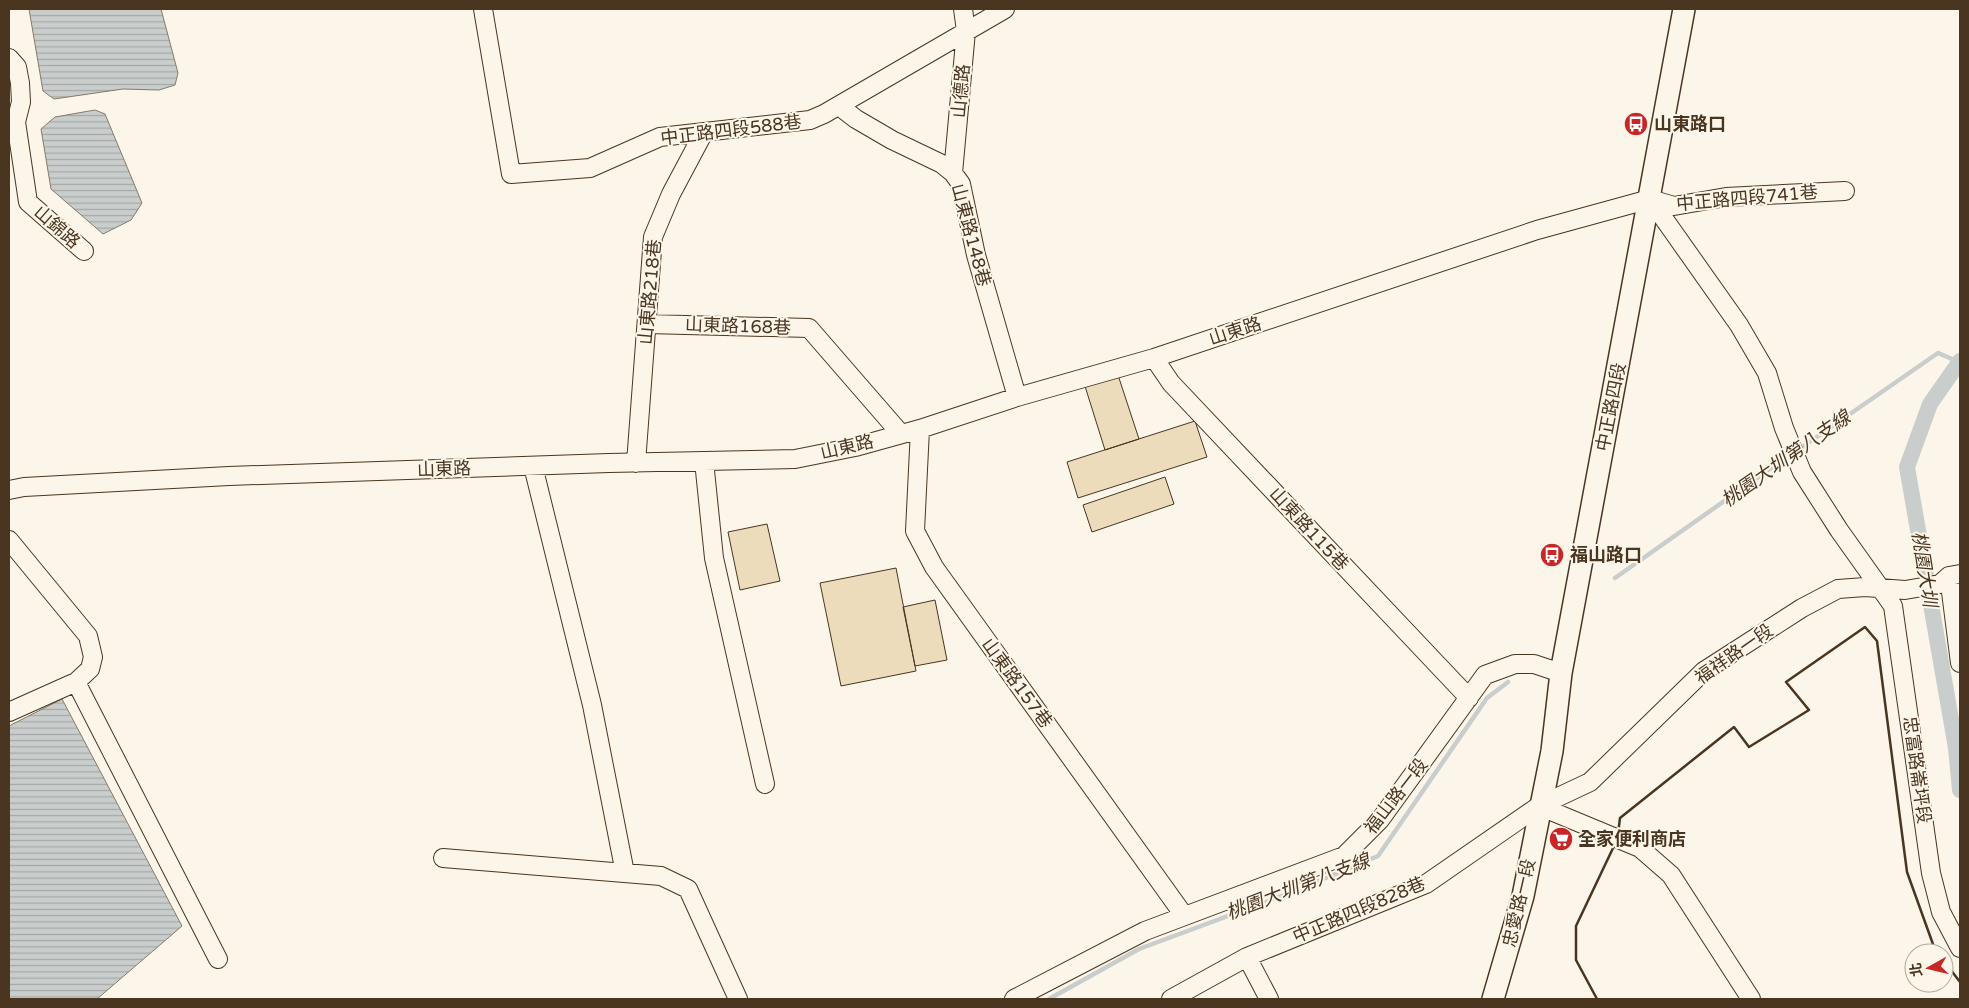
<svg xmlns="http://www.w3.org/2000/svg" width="1969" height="1008" viewBox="0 0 1969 1008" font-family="'Varela Round','Noto Sans TC',sans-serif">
  <defs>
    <pattern id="water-rules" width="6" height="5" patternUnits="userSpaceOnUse" patternTransform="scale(1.25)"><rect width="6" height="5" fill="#c9cecd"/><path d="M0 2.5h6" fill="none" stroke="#a5a8a6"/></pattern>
  </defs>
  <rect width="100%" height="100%" fill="#fbf6e9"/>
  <!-- water -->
  <path fill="url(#water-rules)" stroke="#887966" d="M 29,9 L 161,9 L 178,73 L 175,85 L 159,90 L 123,89 L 54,99 L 43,91 Z
    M 95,110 L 105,114 L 142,203 L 131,220 L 103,234 L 51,189 L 41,129 L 55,117 Z
    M 62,699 L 182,926 L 97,999 L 9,999 L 9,726 Z"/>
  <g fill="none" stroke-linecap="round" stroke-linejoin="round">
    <!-- stream -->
    <path stroke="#c9cecd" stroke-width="4.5" d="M 1798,450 L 1938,353 L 1959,362
      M 1615,578 L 1791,454
      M 1049,999 L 1139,949 L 1295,891 L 1378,856 L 1487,698 L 1508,682"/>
    <!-- canal -->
    <path stroke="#c9cecd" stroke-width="16" d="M 1960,361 L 1930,404 L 1907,467 L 1956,748 L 1960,790"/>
  </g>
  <!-- building -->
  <path fill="#ecdcbc" stroke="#4a3520" d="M 1117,372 L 1139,439 L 1105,450 L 1084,383 Z
    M 1195,421 L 1207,457 L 1078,498 L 1067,462 Z
    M 1165,477 L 1174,504 L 1092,532 L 1083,505 Z
    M 767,524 L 780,581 L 740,590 L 728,532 Z
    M 896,568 L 916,671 L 841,686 L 820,583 Z
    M 935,600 L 947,660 L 915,666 L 903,607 Z"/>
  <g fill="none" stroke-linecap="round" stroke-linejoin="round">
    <!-- minor casing -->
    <g stroke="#4a3520" stroke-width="20">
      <path id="minor" d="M 483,9 L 511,174 L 590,168 L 660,137 L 810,120 L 824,114 L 1005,9
        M 9,58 L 17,67 L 20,83 L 21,102 L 16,122 L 28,202 L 84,251
        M 839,106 L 856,119 L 892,140 L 942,164 L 953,173 L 961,184 L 976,255 L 1017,397
        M 953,173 L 966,31 L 963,9
        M 1650,199 L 1739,325 L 1767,373 L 1784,428 L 1802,472 L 1839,530 L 1893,606 L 1931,873 L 1941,912 L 1960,948
        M 1650,199 L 1674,206 L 1726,197 L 1845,191
        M 647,324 L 809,328 L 901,434
        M 1154,358 L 1171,383 L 1469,698
        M 920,429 L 915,531 L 934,567 L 1183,914
        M 704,461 L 714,558 L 765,784
        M 636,463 L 653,237 L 671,194 L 704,132
        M 533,466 L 592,705 L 625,873
        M 9,490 L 24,487 L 229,476 L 609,463 L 795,459 L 855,447 L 920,429 L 1017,397 L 1154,358 L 1537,230 L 1650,199
        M 9,540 L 88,636 L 93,657 L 90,669 L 76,682 L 9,712
        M 1949,576 L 1960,663
        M 76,682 L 218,959
        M 1539,806 L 1640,848 L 1671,875 L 1751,999
        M 443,858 L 661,876 L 688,889 L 738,999
        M 1247,957 L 1269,999
        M 1014,999 L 1145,931 L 1344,856 L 1380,820 L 1485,675 L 1515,664 L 1534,664 L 1561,673
        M 1171,999 L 1247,957 L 1426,884 L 1539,806 L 1590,782 L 1704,671 L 1802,608 L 1838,589 L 1865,587 L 1905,590 L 1940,584 L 1949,576 L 1960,574"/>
    </g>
    <!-- major casing -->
    <g stroke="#4a3520" stroke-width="24">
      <path id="major" d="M 1493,999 L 1523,896 L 1552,751 L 1561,673 L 1684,9"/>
    </g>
    <!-- minor -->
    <use href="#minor" stroke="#fbf6e9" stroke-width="18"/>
    <!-- major -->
    <use href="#major" stroke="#fbf6e9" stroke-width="21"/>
    <!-- wall -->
    <path stroke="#4a3520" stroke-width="2.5" d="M 1618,834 L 1620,818 L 1734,727 L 1749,747 L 1809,710 L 1786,682 L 1865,627 L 1877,641 L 1907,872 L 1934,947 L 1938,953
      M 1944,961 L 1960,982
      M 1597,999 L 1576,960 L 1576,926 L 1614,846"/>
  </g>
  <!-- icons -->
  <defs>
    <g id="bus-disc" transform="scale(1.25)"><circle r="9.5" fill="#c62828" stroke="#fbf6e9"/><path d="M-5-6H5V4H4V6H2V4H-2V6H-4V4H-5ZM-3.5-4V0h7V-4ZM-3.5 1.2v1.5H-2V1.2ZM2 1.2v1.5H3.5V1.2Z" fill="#fff"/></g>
    <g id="supermarket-disc" transform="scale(1.25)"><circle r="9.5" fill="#c62828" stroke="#fbf6e9"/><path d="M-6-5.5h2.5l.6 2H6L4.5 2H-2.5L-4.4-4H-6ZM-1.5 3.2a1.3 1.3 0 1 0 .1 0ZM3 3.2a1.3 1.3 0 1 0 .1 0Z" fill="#fff"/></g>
  </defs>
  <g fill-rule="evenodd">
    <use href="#bus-disc" x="1636" y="124"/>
    <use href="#bus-disc" x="1552" y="555"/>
    <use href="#supermarket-disc" x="1561" y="839"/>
  </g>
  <g text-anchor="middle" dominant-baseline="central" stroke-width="4" stroke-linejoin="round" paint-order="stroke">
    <!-- street labels -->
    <g font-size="18" fill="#4a3520" stroke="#fbf6e9">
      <text transform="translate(961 91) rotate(-85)">山德路</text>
      <text transform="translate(731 130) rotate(-7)">中正路四段588巷</text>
      <text transform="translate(1747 198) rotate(-5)">中正路四段741巷</text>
      <text transform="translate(57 227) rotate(41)">山錦路</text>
      <text transform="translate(971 235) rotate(75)">山東路148巷</text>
      <text transform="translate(650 292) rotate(-85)">山東路218巷</text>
      <text transform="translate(738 326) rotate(2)">山東路168巷</text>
      <text transform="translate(1235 331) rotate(-18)">山東路</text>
      <text transform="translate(1611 407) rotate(-79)">中正路四段</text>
      <text transform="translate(847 447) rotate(-13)">山東路</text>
      <text transform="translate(444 469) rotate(-2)">山東路</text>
      <text transform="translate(1309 529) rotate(47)">山東路115巷</text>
      <text transform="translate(1734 654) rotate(-35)">福祥路一段</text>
      <text transform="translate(1017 683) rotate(54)">山東路157巷</text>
      <text transform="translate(1917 770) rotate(82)">忠富路崙坪段</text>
      <text transform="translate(1396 796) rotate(-52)">福山路一段</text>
      <text transform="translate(1519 903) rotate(-77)">忠愛路一段</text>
      <text transform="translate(1359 910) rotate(-23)">中正路四段828巷</text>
    </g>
    <!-- poi labels -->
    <g font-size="18" font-weight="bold" fill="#4a3520" stroke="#fbf6e9" text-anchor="start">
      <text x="1654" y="124">山東路口</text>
      <text x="1570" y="555">福山路口</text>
      <text x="1578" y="839">全家便利商店</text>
    </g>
    <!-- water labels -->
    <g font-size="19" font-style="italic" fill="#4a3520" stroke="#fbf6e9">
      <text transform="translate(1786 459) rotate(-35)">桃園大圳第八支線</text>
      <text transform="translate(1924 569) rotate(81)">桃園大圳</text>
      <text transform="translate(1298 887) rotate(-21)">桃園大圳第八支線</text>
    </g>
  </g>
  <!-- border -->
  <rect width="1969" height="1008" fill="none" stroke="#4a3520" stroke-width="20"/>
  <!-- north arrow -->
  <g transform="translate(1929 968) rotate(262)"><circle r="24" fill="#fbf6e9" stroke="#b4a999"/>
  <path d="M0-4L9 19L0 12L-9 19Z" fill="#c62828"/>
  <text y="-8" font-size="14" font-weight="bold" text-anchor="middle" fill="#4a3520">北</text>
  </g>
</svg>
